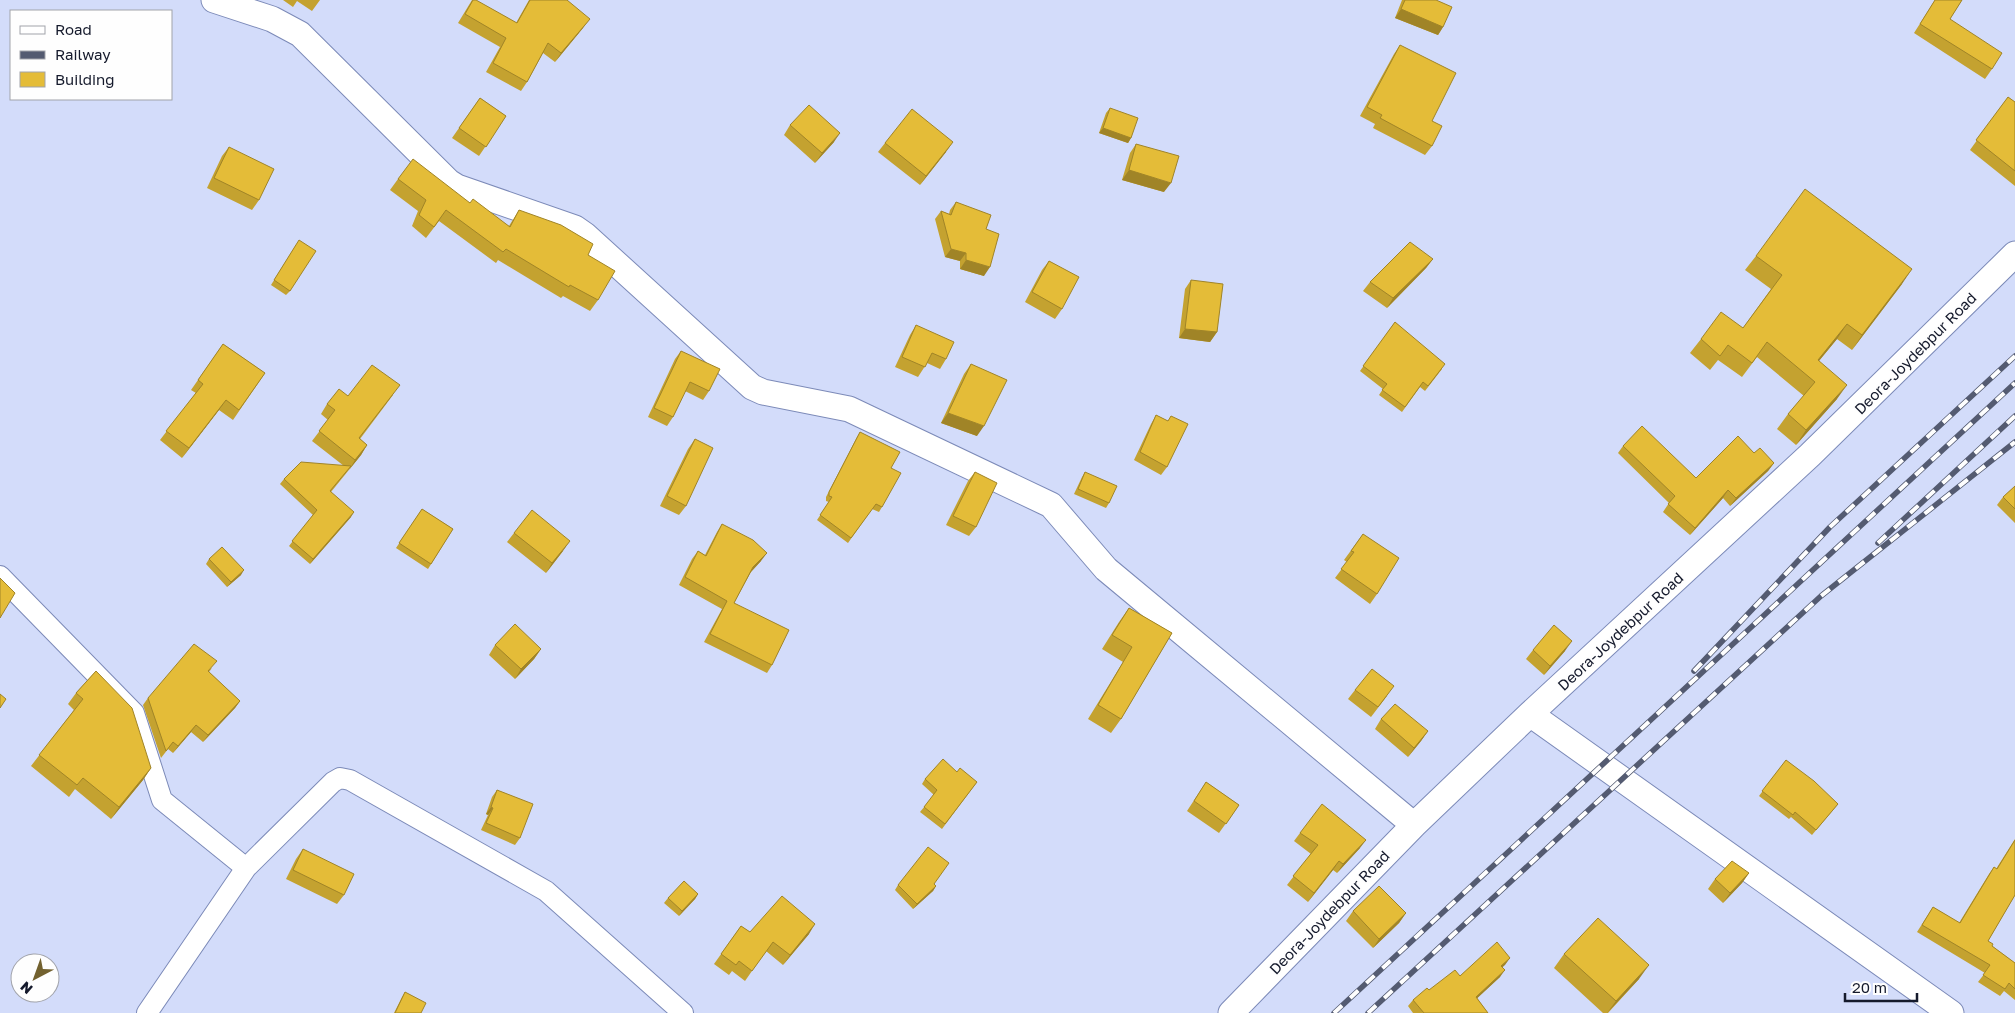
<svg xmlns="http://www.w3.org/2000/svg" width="2015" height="1013" viewBox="0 0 2015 1013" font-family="'Golos Text',sans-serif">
  <rect width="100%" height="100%" fill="#d3dcfa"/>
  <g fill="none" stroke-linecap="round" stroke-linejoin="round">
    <!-- minor casing -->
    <g stroke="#7c8ab8" stroke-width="22">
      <path id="minor" d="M 0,576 L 134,713 L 162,800 L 246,868
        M 147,1013 L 246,868 L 333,782 L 340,778 L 350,780 L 546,891 L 683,1013"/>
    </g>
    <!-- tertiary casing -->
    <g stroke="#7c8ab8" stroke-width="27">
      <path id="tertiary" d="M 214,0 L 272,19 L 300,34 L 449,182 L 457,187 L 575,228 L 585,235 L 752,387 L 763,392 L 849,409 L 1051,505 L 1106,569 L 1414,825
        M 1530,714 L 1951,1013
        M 1231,1013 L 1414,825 L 1530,714 L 1810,455 L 2015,254"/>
    </g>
    <!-- minor -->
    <use href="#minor" stroke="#fff" stroke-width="20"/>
    <!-- tertiary -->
    <use href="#tertiary" stroke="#fff" stroke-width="25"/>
    <!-- rail casing -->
    <g stroke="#545b71" stroke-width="5.5">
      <path id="rail" d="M 1878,543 L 2015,416
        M 1694,671 L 1830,527 L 2015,356
        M 1334,1013 L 2015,383
        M 1368,1013 L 1821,596 L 2015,442"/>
    </g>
    <!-- rail -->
    <use href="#rail" stroke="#fefefe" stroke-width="4" stroke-dasharray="11" stroke-linecap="butt"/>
  </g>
  <!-- wall -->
  <path fill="#c4a230" d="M 283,0 L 320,0 L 312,11 L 297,1 L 293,7 Z
    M 472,0 L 516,23 L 529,0 L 567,0 L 583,28 L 555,62 L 543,53 L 527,82 L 521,91 L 486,72 L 500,47 L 458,23 Z
    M 1402,0 L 1436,0 L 1443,27 L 1438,35 L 1395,18 Z
    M 1935,0 L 1962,0 L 1950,19 L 1992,69 L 1985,79 L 1914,33 Z
    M 1400,45 L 1432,121 L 1432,146 L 1425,155 L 1373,128 L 1375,124 L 1360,116 L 1394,54 Z
    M 2008,97 L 2015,102 L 2015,186 L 1970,150 Z
    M 480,98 L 506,116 L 479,156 L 452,138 Z
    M 1110,108 L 1131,138 L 1128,143 L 1099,133 L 1106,113 Z
    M 790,125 L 834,142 L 815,163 L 784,135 Z
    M 885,143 L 946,152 L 920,185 L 878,152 Z
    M 1136,144 L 1164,192 L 1122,180 L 1130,153 Z
    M 229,147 L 259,200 L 252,210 L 207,188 L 222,156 Z
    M 398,179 L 470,203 L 509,226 L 519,210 L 588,255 L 598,300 L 590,311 L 563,296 L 561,298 L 498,260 L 496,263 L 439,221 L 426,238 L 412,226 L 418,211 L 390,190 Z
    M 956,202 L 986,229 L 984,276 L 960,269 L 960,261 L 945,257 L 935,219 L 941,211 L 949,214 L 950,210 Z
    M 296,245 L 290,291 L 286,295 L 271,285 Z
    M 1756,256 L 1902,284 L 1852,350 L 1837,339 L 1819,361 L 1837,399 L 1796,445 L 1777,429 L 1788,414 L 1804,396 L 1757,357 L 1742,377 L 1718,360 L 1710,370 L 1690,353 L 1701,339 L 1743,328 L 1771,289 L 1745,270 Z
    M 1433,259 L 1426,268 L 1387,308 L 1363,291 L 1370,282 Z
    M 1049,261 L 1062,309 L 1055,319 L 1025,302 L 1042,270 Z
    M 1191,280 L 1217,332 L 1210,342 L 1179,338 L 1185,289 Z
    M 1395,322 L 1442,369 L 1425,391 L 1420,387 L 1402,412 L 1379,395 L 1383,389 L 1360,371 Z
    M 916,325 L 946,359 L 940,369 L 927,363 L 918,377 L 895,367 L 910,335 Z
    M 223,344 L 265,373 L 233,420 L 219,410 L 182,458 L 160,440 L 196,393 L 191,390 Z
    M 681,351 L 709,391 L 703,400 L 685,391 L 673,417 L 667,426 L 648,417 L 675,359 Z
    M 971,364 L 977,436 L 941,423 L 964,374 Z
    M 393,395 L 360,439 L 367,445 L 361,455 L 331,492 L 351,517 L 310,564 L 289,546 L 313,515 L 280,484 L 284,479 L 344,466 L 312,441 L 328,420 L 321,414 L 327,404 L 348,396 Z
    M 1156,415 L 1168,421 L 1171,416 L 1167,467 L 1161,475 L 1134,460 L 1151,424 Z
    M 860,432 L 891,468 L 882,507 L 879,512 L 872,509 L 848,543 L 817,520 L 829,502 L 826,501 L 826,497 L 857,437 Z
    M 695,439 L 686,506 L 679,515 L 660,506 L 688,449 Z
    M 1623,446 L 1696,478 L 1754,453 L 1774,463 L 1768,471 L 1730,506 L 1723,498 L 1690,535 L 1663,512 L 1669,503 L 1618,453 Z
    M 975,472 L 976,527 L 969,536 L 946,525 L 968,481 Z
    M 1085,472 L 1109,503 L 1106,508 L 1074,494 L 1082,477 Z
    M 2015,486 L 2015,523 L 1997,505 L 2003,497 Z
    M 422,509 L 453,529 L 428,569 L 396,548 Z
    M 722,524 L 761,561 L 751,572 L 734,603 L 772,665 L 767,673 L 704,642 L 722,609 L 679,585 L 692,559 L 698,551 L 705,555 L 717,532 Z
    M 514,533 L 563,551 L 546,573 L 507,542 Z
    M 1363,534 L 1377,594 L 1370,604 L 1335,578 L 1347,562 L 1344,560 Z
    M 209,559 L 241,575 L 227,587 L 206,564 Z
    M 1129,608 L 1172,633 L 1121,719 L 1111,733 L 1088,719 L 1123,662 L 1102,649 L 1119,622 Z
    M 495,645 L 541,649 L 534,659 L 515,679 L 489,655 Z
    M 1533,650 L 1565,651 L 1544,675 L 1526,659 Z
    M 212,668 L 209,672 L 240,701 L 235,708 L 203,742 L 191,732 L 173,753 L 168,749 L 161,758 L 143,705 L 148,698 Z
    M 96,671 L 151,768 L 143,780 L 111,819 L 75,789 L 69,797 L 31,766 L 74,710 L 68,704 L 76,693 Z
    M 1355,690 L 1387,696 L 1371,717 L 1348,699 Z
    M 1381,719 L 1428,731 L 1421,741 L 1408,757 L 1375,729 Z
    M 1786,760 L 1838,804 L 1812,835 L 1791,817 L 1789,819 L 1759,796 Z
    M 957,772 L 977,782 L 942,829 L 920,812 L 934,795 L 922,784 L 925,779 Z
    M 1206,782 L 1239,805 L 1219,833 L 1187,811 Z
    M 497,790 L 520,838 L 515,845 L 481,830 L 488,815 L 486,814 L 492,797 Z
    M 1300,833 L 1360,848 L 1337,873 L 1333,870 L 1308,902 L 1287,885 L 1311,854 L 1294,841 Z
    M 2015,839 L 2015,895 L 1988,941 L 1992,946 L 2015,963 L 2015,1000 L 2004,991 L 2000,996 L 1978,982 L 1985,973 L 1917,932 L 1933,907 L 1959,923 L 1989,874 L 1994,867 L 1996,869 Z
    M 303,849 L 344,895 L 337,904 L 286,879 L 296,859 Z
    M 1749,873 L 1742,883 L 1723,903 L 1708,889 L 1715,879 Z
    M 934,884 L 936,886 L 933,891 L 913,909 L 895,890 L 898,885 Z
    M 698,894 L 695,899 L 679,916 L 664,903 L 668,898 Z
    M 1353,911 L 1406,913 L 1399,923 L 1373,948 L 1346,921 Z
    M 741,926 L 750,932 L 809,934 L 783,965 L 766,951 L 745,981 L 732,971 L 729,975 L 714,964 Z
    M 1564,954 L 1639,979 L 1608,1013 L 1603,1013 L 1554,968 Z
    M 1510,958 L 1502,967 L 1500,977 L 1477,998 L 1488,1013 L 1413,1013 L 1408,1006 L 1413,1000 L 1429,990 L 1460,976 Z
    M 405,992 L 421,1013 L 394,1013 L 402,997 Z"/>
  <!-- shaded-wall -->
  <path fill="#a08427" d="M 1401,9 L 1443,27 L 1438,35 L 1395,18 Z
    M 590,19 L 583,28 L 555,62 L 561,53 Z
    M 1103,128 L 1131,138 L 1128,143 L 1099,133 Z
    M 840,133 L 834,142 L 815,163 L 822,153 Z
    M 953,142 L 946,152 L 920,185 L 926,176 Z
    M 1129,170 L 1171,183 L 1164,192 L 1122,180 Z
    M 951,249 L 966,253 L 960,261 L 945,257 Z
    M 1433,259 L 1426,268 L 1387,308 L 1393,298 Z
    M 966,260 L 990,267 L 984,276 L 960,269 Z
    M 1912,269 L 1902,284 L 1852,350 L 1862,335 Z
    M 1847,324 L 1837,339 L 1808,374 L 1818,360 Z
    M 1185,329 L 1217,332 L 1210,342 L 1179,338 Z
    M 1847,385 L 1837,399 L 1796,445 L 1806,430 Z
    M 226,400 L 219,410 L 182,458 L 189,448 Z
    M 948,413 L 984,426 L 977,436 L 941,423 Z
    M 367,445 L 361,455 L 349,470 L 355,460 Z
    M 1774,463 L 1768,471 L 1730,506 L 1736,498 Z
    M 1728,490 L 1723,498 L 1690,535 L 1695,528 Z
    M 354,512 L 351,517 L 310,564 L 313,559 Z
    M 570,541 L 563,551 L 546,573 L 552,563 Z
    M 767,553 L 761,561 L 748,575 L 753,567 Z
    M 244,570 L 241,575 L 227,587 L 231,582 Z
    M 1572,641 L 1565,651 L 1544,675 L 1550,666 Z
    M 541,649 L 534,659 L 515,679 L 521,669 Z
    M 240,701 L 235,708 L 203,742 L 208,735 Z
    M 196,725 L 191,732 L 173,753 L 178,746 Z
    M 1428,731 L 1421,741 L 1408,757 L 1414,748 Z
    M 151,768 L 143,780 L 111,819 L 119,807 Z
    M 491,807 L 493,808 L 488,815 L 486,814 Z
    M 1366,840 L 1360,848 L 1337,873 L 1343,864 Z
    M 1339,861 L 1333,870 L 1308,902 L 1314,893 Z
    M 1749,873 L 1742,883 L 1723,903 L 1730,893 Z
    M 936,886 L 933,891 L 913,909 L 917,904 Z
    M 698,894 L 695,899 L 679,916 L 682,911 Z
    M 1406,913 L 1399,923 L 1373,948 L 1379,939 Z
    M 815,924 L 809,934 L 783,965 L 790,955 Z
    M 1510,958 L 1505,965 L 1496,973 L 1501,966 Z
    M 1649,965 L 1639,979 L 1607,1013 L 1616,1001 Z
    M 1505,970 L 1500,977 L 1471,1004 L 1476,997 Z"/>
  <!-- building -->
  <path fill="#e4bc38" stroke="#a08427" d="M 473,0 L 476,0 L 517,23 L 530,0 L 567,0 L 590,19 L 561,53 L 548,43 L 527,82 L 493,63 L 506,38 L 465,14 Z
    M 1405,0 L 1436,0 L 1452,7 L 1443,27 L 1401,9 Z
    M 1935,0 L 1962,0 L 1950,19 L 2002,53 L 1992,69 L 1920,24 Z
    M 1400,45 L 1456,73 L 1432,121 L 1442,126 L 1432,146 L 1380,118 L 1382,115 L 1367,107 Z
    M 2008,97 L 2015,102 L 2015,171 L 1976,140 Z
    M 480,98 L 506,116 L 486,147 L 459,128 Z
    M 809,105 L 840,133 L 822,153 L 790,125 Z
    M 1110,108 L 1138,118 L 1131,138 L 1103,128 Z
    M 912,109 L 953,142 L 926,176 L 885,143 Z
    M 1136,144 L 1179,156 L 1171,183 L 1129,170 Z
    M 229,147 L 274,169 L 259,200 L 214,178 Z
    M 413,159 L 470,203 L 473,199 L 510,227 L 519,210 L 561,225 L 593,244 L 588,255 L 615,271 L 598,300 L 570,285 L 569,287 L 506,249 L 503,252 L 446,210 L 434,227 L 419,215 L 426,200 L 398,179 Z
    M 1805,189 L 1912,269 L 1862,335 L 1847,324 L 1818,360 L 1847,385 L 1806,430 L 1788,414 L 1815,382 L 1767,342 L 1752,363 L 1728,345 L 1720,356 L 1701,339 L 1721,312 L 1743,328 L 1782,275 L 1756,256 Z
    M 956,202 L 991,215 L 986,229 L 999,234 L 990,267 L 966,260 L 966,253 L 951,249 L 941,211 L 951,215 Z
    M 299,240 L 316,251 L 290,291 L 274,280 Z
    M 1410,242 L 1433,259 L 1393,298 L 1370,282 Z
    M 1049,261 L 1079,277 L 1062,309 L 1032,292 Z
    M 1191,280 L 1223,284 L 1217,332 L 1185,329 Z
    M 1395,322 L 1445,364 L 1428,386 L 1423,382 L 1405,407 L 1382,390 L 1387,384 L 1363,366 Z
    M 916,325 L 954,342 L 946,359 L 932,353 L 925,367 L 902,357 Z
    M 223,344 L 265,373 L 239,410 L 226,400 L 189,448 L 166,431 L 203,384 L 198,380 Z
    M 681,351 L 720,369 L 709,391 L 690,382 L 673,417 L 654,408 Z
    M 971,364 L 1007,380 L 984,426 L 948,413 Z
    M 372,365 L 400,385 L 359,438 L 367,445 L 355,460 L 319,431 L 335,410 L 327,404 L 339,389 L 348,396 Z
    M 1156,415 L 1168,421 L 1171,416 L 1188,424 L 1167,467 L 1140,452 Z
    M 1642,426 L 1696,478 L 1738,436 L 1754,453 L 1760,448 L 1774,463 L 1736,498 L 1728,490 L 1695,528 L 1668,504 L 1675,496 L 1623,446 Z
    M 860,432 L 900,452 L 891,468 L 901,473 L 882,507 L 876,504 L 851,538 L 820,515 L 832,497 L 829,496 L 829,492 Z
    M 695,439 L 713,448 L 686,506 L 667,496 Z
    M 301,462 L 351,466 L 330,491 L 354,512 L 313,559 L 292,541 L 317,510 L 284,479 Z
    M 975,472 L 997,483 L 976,527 L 953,516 Z
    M 1085,472 L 1117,486 L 1109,503 L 1078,489 Z
    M 2015,486 L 2015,509 L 2003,497 Z
    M 422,509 L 453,529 L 431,564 L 399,543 Z
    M 532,510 L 570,541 L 552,563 L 514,533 Z
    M 722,524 L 753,540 L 767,553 L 753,567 L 734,603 L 789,630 L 772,665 L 710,634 L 727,601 L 685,577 L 698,551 L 706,556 Z
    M 1363,534 L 1399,558 L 1377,594 L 1341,569 L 1354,552 L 1351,551 Z
    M 222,547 L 244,570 L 231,582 L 209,559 Z
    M 0,578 L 15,593 L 0,618 Z
    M 1129,608 L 1172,633 L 1121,719 L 1098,705 L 1132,647 L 1112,635 Z
    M 515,624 L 541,649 L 521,669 L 495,645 Z
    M 1554,625 L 1572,641 L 1550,666 L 1533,650 Z
    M 194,644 L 217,661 L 208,671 L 240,701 L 208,735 L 196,725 L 178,746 L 173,742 L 166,751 L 148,698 Z
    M 1372,669 L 1394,686 L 1378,707 L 1355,690 Z
    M 96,671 L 132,708 L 151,768 L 119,807 L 83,778 L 77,785 L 39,755 L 83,699 L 76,693 Z
    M 0,694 L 6,699 L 0,708 Z
    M 1395,704 L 1428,731 L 1414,748 L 1381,719 Z
    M 943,759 L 957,772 L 960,768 L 977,782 L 945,824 L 924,807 L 937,790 L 925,779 Z
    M 1786,760 L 1814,781 L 1838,804 L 1816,830 L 1795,812 L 1793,815 L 1762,791 Z
    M 1206,782 L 1239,805 L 1226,824 L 1194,801 Z
    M 497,790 L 533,804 L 520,838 L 486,823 L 493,808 L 491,807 Z
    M 1322,804 L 1366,840 L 1343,864 L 1339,861 L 1314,893 L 1293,876 L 1318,845 L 1300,833 Z
    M 2015,840 L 2015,895 L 1988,941 L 1993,944 L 1992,946 L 2015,963 L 2015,989 L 2009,983 L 2005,989 L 1983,975 L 1990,965 L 1922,925 L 1933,907 L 1960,923 L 1994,867 L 1997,869 Z
    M 928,847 L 949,863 L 934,884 L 936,886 L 917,904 L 898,885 Z
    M 303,849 L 354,874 L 344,895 L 293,870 Z
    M 1732,861 L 1749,873 L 1730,893 L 1715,879 Z
    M 684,881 L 698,894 L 682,911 L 668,898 Z
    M 1379,886 L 1406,913 L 1379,939 L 1353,911 Z
    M 782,896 L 815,924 L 790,955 L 773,942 L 752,971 L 739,961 L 736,965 L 721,954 L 741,926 L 750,932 Z
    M 1598,918 L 1649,965 L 1616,1001 L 1564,954 Z
    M 1497,942 L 1510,958 L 1501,966 L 1505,970 L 1476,997 L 1488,1013 L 1424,1013 L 1413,1000 L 1427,988 L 1429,990 L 1455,970 L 1460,976 Z
    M 405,992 L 426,1003 L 421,1013 L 395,1013 Z"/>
  <g text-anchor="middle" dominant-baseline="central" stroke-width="4.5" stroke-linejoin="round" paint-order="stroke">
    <!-- street labels -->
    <g font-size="15" fill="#151a2c" stroke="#fefefe">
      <text transform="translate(1915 353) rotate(-45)">Deora-Joydebpur Road</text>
      <text transform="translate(1620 631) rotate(-43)">Deora-Joydebpur Road</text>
      <text transform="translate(1329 912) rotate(-46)">Deora-Joydebpur Road</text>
    </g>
  </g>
  <!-- legend -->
  <rect x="10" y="10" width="162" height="90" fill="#fefefe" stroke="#a1a3aa"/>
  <rect x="20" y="26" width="25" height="8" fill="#ffffff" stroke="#a1a3aa"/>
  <text x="55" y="35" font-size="15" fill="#151a2c">Road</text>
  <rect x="20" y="51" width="25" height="8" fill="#545b71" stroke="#a1a3aa"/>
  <text x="55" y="60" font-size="15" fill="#151a2c">Railway</text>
  <rect x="20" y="72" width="25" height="15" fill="#e4bc38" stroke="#a1a3aa"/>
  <text x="55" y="85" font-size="15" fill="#151a2c">Building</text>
  <!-- north arrow -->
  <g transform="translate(35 978) rotate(221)"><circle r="24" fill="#fefefe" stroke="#a1a3aa"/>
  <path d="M0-4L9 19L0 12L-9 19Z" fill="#72612f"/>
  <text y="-8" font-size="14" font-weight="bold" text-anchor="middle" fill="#151a2c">N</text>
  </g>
  <!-- scale -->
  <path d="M1845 993v8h72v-8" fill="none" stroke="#151a2c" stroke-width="2.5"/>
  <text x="1852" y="993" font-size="15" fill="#151a2c" stroke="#fefefe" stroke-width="4" paint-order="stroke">20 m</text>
</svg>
